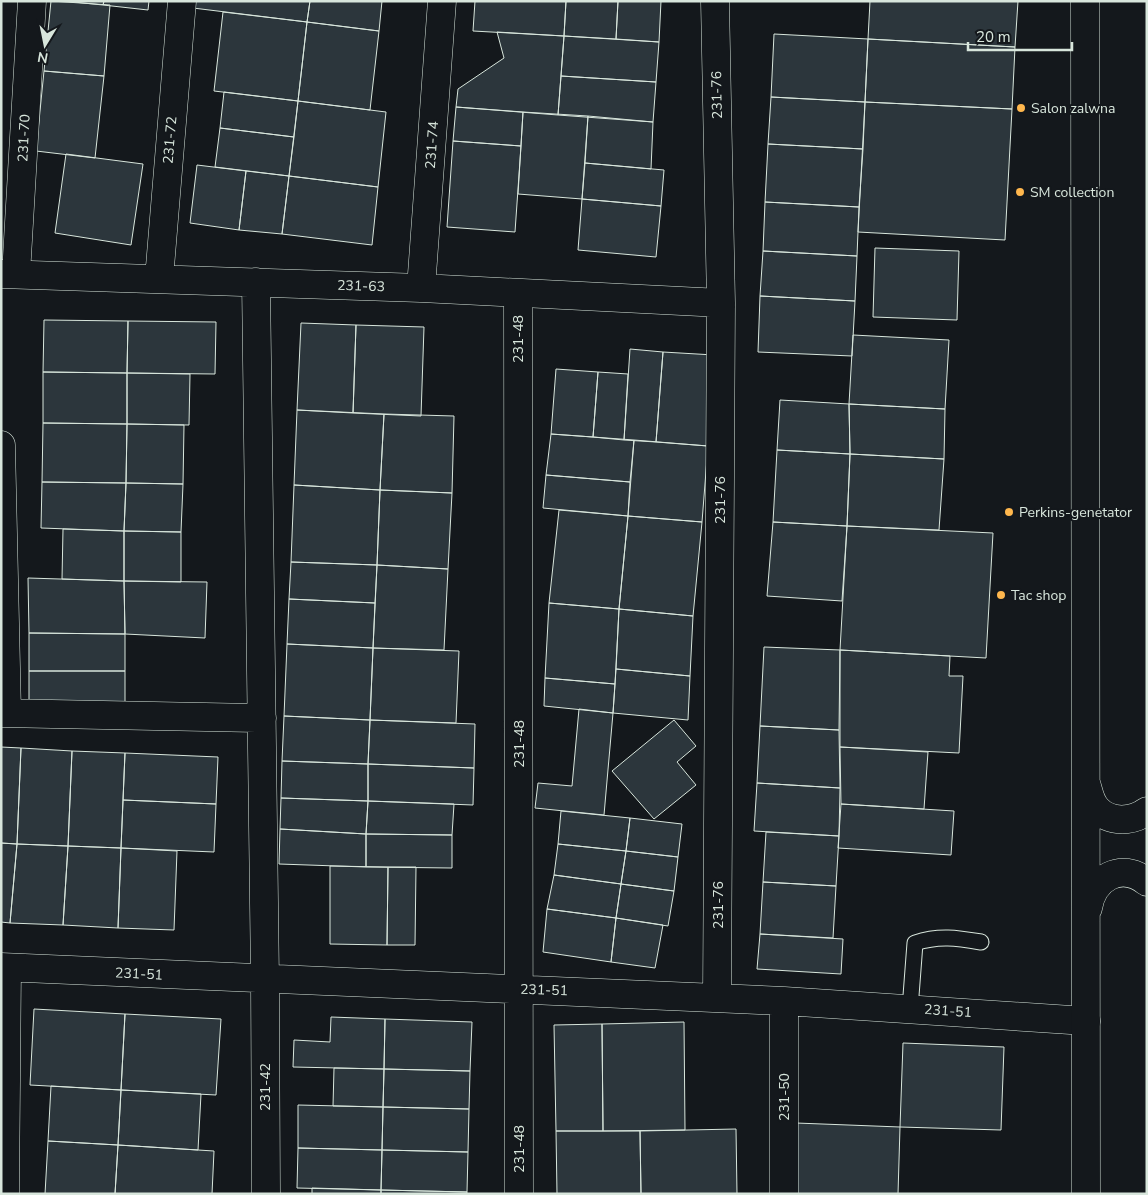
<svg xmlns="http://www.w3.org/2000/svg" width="1148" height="1195" viewBox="0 0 1148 1195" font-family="'Nunito Sans',sans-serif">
  <rect width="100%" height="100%" fill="#14181c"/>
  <!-- building -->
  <path fill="#2c363c" stroke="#d8e6dc" d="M 51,1 L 110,5 L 104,76 L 44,71 Z
    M 64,1 L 104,1 L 103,5 Z
    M 104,1 L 149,1 L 148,10 L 103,5 Z
    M 194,1 L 310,1 L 307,22 L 193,8 Z
    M 310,1 L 382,1 L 379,31 L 307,22 Z
    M 475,1 L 566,1 L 564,36 L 473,31 Z
    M 566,1 L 618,1 L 616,39 L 564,36 Z
    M 618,1 L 661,1 L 659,42 L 616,39 Z
    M 870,1 L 1018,1 L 1015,47 L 868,39 Z
    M 223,12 L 307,22 L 298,101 L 214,91 Z
    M 307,22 L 379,31 L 370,110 L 298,101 Z
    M 497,32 L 564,36 L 558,115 L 456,107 L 458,89 L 504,58 Z
    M 774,34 L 868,39 L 865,102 L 771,97 Z
    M 564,36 L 659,42 L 656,82 L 561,76 Z
    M 868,39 L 1015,47 L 1012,109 L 865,102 Z
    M 44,71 L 104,76 L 95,158 L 36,151 Z
    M 561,76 L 656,82 L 653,122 L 558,115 Z
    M 224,92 L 298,101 L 294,137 L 220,128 Z
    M 771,97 L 865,102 L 863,149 L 768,144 Z
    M 298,101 L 386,112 L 378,187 L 289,176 Z
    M 865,102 L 1012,109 L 1005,240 L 858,232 Z
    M 456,107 L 523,112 L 521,146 L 453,141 Z
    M 523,112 L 588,116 L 582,199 L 518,194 Z
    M 588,116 L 653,122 L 651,169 L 585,163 Z
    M 220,128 L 294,137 L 289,176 L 215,167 Z
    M 453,141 L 521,146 L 515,232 L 447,227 Z
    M 768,144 L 863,149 L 859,207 L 765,202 Z
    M 66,154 L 143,164 L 131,245 L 55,233 Z
    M 585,163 L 664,170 L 661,206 L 582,199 Z
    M 197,165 L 246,171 L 239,230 L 190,223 Z
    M 246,171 L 289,176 L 282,234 L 239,230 Z
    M 289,176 L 378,187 L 372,245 L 282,234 Z
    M 582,199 L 661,206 L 656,257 L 578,250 Z
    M 765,202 L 859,207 L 857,256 L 763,251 Z
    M 875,248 L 959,251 L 957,320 L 873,317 Z
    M 763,251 L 857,256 L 855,301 L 760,296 Z
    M 760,296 L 855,301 L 852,356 L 758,352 Z
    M 44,320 L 128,321 L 127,373 L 43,372 Z
    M 128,321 L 216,322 L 215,374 L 127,373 Z
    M 301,323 L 356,325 L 353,413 L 297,410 Z
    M 356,325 L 424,327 L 421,416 L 353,413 Z
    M 853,335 L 949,340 L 945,409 L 849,404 Z
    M 630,349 L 663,352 L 656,442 L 624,440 Z
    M 663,352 L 714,355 L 708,446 L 656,442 Z
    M 556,369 L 598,372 L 593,437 L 551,434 Z
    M 43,372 L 127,373 L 127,424 L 43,423 Z
    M 598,372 L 628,374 L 624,440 L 593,437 Z
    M 127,373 L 190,374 L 189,425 L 127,424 Z
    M 780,400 L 849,404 L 850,454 L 777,450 Z
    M 849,404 L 945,409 L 944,459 L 850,454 Z
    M 297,410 L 384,414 L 380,490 L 294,485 Z
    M 384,414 L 454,416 L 452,493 L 380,490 Z
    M 43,423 L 127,424 L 126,483 L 42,482 Z
    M 127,424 L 184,425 L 183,484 L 126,483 Z
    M 551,434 L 634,440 L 630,482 L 546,475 Z
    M 634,440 L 708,446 L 702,522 L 628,516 Z
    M 777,450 L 850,454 L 847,526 L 773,522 Z
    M 850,454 L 944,459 L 939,530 L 847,526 Z
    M 546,475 L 630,482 L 628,516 L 543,508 Z
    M 42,482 L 126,483 L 124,531 L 41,528 Z
    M 126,483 L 183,484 L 181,532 L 124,531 Z
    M 294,485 L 380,490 L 377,565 L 291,562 Z
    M 380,490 L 452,493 L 448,569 L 377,565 Z
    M 559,510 L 628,516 L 619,609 L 549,603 Z
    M 628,516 L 702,522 L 693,616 L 619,609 Z
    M 773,522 L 847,526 L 842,601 L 767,596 Z
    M 847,526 L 993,533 L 986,658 L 840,650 Z
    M 63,529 L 124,531 L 124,581 L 62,579 Z
    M 124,531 L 181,532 L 181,582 L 124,581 Z
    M 291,562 L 377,565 L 375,603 L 289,599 Z
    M 377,565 L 448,569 L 444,650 L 373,648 Z
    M 28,578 L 124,581 L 125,634 L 29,633 Z
    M 124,581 L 207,582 L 205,638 L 125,634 Z
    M 289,599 L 375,603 L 373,648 L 287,644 Z
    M 549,603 L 619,609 L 615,684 L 545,678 Z
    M 619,609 L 693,616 L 690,676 L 616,669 Z
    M 29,633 L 125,634 L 125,671 L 29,671 Z
    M 287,644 L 373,648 L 370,720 L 284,716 Z
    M 764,647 L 840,650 L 839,730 L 760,726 Z
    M 373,648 L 459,651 L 456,723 L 370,720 Z
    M 840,650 L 950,656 L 949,676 L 963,676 L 959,753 L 840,747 Z
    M 616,669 L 690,676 L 688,720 L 613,713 Z
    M 29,671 L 125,671 L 125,706 L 29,705 Z
    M 545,678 L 615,684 L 613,713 L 544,706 Z
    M 579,709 L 613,713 L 604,815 L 535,808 L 538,783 L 572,786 Z
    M 284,716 L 370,720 L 368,764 L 282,761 Z
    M 370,720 L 475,724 L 474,768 L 368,764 Z
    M 674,720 L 696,746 L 677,762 L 696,785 L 654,819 L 612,771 Z
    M 760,726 L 839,730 L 840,788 L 757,783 Z
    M 1,747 L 21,748 L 17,844 L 1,843 Z
    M 840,747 L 928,752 L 924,809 L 841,804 Z
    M 21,748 L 72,751 L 68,846 L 17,844 Z
    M 72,751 L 125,753 L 121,848 L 68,846 Z
    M 125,753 L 218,757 L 216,804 L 123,800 Z
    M 282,761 L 368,764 L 368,801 L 281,798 Z
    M 368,764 L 474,768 L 473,805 L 368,801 Z
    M 757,783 L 840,788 L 839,836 L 754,831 Z
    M 281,798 L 368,801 L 366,834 L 280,829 Z
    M 123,800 L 216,804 L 214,852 L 121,848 Z
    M 368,801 L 454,804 L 452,835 L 366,834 Z
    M 841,804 L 954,811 L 951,855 L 838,848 Z
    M 561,811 L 630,818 L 626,851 L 558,844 Z
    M 630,818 L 682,824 L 678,857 L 626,851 Z
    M 280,829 L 366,834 L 366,867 L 279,864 Z
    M 766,832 L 839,836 L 836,886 L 763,882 Z
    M 366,834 L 452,835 L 452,868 L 366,867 Z
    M 1,843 L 17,844 L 10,923 L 1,922 Z
    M 17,844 L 68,846 L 63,925 L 10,923 Z
    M 558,844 L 626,851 L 621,884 L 554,875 Z
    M 68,846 L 121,848 L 118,928 L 63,925 Z
    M 121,848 L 177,851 L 174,930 L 118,928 Z
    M 626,851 L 678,857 L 674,891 L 621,884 Z
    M 330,866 L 388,867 L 387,945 L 330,944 Z
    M 388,867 L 416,867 L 415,945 L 387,945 Z
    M 554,875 L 621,884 L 616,918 L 547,909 Z
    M 763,882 L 836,886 L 833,938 L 760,934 Z
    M 621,884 L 674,891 L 668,926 L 616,918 Z
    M 547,909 L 616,918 L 611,962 L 543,952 Z
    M 616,918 L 663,925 L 655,968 L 611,962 Z
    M 760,934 L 843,939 L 841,974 L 757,969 Z
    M 34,1009 L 125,1014 L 121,1090 L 30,1085 Z
    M 125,1014 L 221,1019 L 216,1095 L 121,1090 Z
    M 331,1017 L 385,1019 L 384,1069 L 293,1067 L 294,1040 L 330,1042 Z
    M 385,1019 L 472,1022 L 470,1071 L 384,1069 Z
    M 684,1022 L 685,1130 L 603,1131 L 602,1024 Z
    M 602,1024 L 603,1131 L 556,1131 L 554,1025 Z
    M 903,1043 L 1004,1047 L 1001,1130 L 900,1127 Z
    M 334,1068 L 384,1069 L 383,1107 L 333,1106 Z
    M 384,1069 L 470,1071 L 469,1109 L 383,1107 Z
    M 51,1086 L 121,1090 L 118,1145 L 48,1141 Z
    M 121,1090 L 201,1094 L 198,1150 L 118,1145 Z
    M 298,1105 L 383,1107 L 382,1150 L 298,1148 Z
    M 383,1107 L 469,1109 L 468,1152 L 382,1150 Z
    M 796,1123 L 900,1127 L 898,1194 L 793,1194 Z
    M 736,1129 L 737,1194 L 641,1194 L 640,1131 Z
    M 556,1131 L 640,1131 L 641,1194 L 557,1194 Z
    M 48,1141 L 118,1145 L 115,1194 L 45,1194 Z
    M 118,1145 L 214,1151 L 212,1194 L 115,1194 Z
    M 298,1148 L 382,1150 L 381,1190 L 297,1188 Z
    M 382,1150 L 468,1152 L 467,1192 L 381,1190 Z
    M 312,1188 L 381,1190 L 381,1194 L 312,1194 Z
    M 381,1190 L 467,1192 L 467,1194 L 381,1194 Z"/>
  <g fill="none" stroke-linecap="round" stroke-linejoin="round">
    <!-- lane casing -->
    <g stroke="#d8e6dc" stroke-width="17">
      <path id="lane" d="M 910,1009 L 915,943 C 939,935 957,938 981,942"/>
    </g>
    <!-- street casing -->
    <g stroke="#d8e6dc" stroke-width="29">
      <path id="street" d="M 715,1 L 721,303 L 717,998
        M 1,274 L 421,288 L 721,303
        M 16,274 L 32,1
        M 159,279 L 182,1
        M 256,282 L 265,980 L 266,1194
        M 421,288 L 442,1
        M 518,294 L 519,1194
        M 1,445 L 7,713
        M 1,713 L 262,718
        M 1,967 L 784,1001 L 1086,1021
        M 5,1194 L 7,968
        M 784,1194 L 784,1001"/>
    </g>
    <!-- highway casing -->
    <g stroke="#d8e6dc" stroke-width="29">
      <path id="highway" d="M 1085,1 L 1086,1194
        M 1086,783 C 1089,792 1090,802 1097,809 C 1110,823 1132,822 1147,811
        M 1088,908 C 1093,878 1121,861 1147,882"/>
    </g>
    <!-- lane -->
    <use href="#lane" stroke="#14181c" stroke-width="15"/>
    <!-- street -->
    <use href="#street" stroke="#14181c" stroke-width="28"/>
    <!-- highway -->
    <use href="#highway" stroke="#14181c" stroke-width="28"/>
  </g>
  <!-- markers -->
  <g fill="#ffb74d" stroke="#14181c" stroke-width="2">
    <circle cx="1021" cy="108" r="5"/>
    <circle cx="1020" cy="192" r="5"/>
    <circle cx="1009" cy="512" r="5"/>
    <circle cx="1001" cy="595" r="5"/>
  </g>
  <g text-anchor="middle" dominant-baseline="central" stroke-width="4" stroke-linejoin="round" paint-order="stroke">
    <!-- street labels -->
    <g font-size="14" fill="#d8e6dc" stroke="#14181c">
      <text transform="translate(717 95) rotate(-91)">231-76</text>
      <text transform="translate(24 138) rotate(-87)">231-70</text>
      <text transform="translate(170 140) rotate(-85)">231-72</text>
      <text transform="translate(432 145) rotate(-86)">231-74</text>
      <text transform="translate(361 286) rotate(2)">231-63</text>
      <text transform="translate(518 339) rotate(-90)">231-48</text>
      <text transform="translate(720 500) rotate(-90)">231-76</text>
      <text transform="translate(519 744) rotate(-90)">231-48</text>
      <text transform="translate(718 905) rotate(-90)">231-76</text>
      <text transform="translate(139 974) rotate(3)">231-51</text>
      <text transform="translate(544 990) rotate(2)">231-51</text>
      <text transform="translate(948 1011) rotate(4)">231-51</text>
      <text transform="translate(265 1087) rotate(-90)">231-42</text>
      <text transform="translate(784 1097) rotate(-90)">231-50</text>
      <text transform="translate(519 1149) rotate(-90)">231-48</text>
    </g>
    <!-- poi labels -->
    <g font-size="14" fill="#d8e6dc" stroke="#14181c" text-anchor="start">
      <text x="1031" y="108">Salon zalwna</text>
      <text x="1030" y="192">SM collection</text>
      <text x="1019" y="512">Perkins-genetator</text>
      <text x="1011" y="595">Tac shop</text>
    </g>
  </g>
  <!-- border -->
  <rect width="1148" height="1195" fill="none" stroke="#d8e6dc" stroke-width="5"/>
  <!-- north arrow -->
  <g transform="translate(45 45) rotate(190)" stroke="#14181c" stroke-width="4" paint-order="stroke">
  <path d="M0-4L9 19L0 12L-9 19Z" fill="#d8e6dc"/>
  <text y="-8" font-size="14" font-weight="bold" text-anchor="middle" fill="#d8e6dc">N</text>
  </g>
  <!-- scale -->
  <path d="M968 42v8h104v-8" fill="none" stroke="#d8e6dc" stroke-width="2.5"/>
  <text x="976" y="42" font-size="15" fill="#d8e6dc" stroke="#14181c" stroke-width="4" paint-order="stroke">20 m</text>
</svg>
